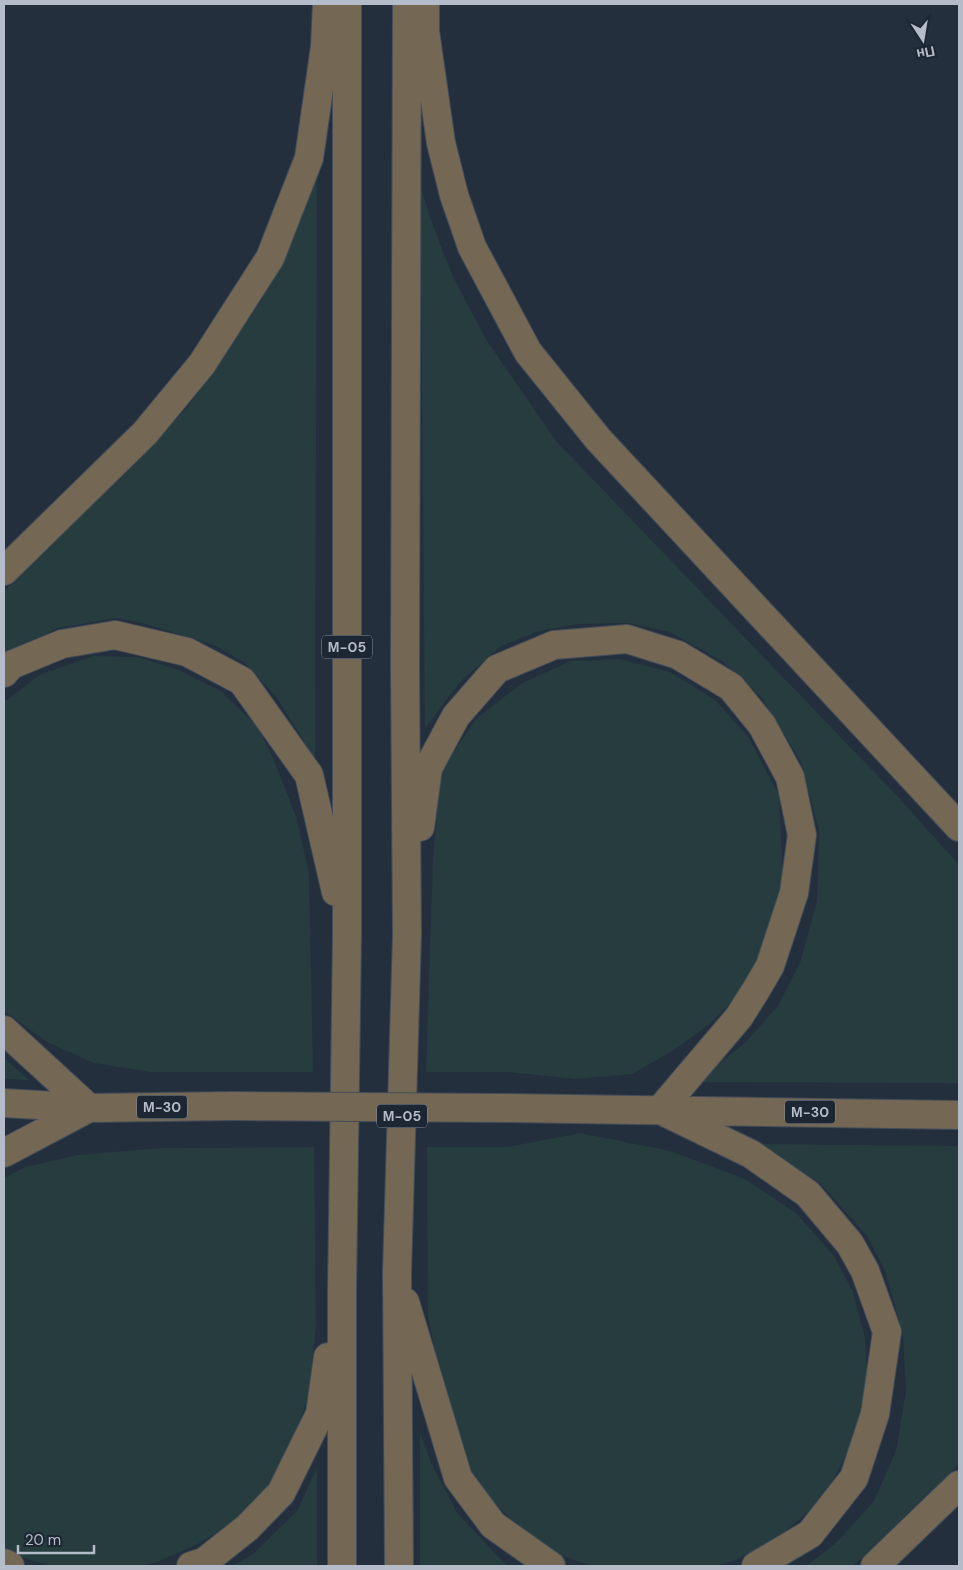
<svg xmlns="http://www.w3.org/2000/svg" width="963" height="1570" viewBox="0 0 963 1570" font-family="'DM Sans',sans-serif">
  <rect width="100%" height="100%" fill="#242f3e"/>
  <!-- green -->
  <path fill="#263c3f" d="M 317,156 L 315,759 L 277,698 L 245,663 L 214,645 L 142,623 L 117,618 L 58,628 L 4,655 L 4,592 L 187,408 L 261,301 L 305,199 Z
    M 420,185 L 432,223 L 453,277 L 487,341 L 556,441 L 900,799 L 959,865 L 959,1083 L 702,1082 L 701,1076 L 743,1045 L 778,1006 L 800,963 L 817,901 L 819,830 L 800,760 L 762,698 L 722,661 L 670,632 L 628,623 L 578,624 L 539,631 L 501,646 L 460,682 L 425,728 Z
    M 94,656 L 138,657 L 181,671 L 222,692 L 257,726 L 273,758 L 296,816 L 309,873 L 313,1072 L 150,1072 L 94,1063 L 49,1043 L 4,1011 L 4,702 L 41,674 Z
    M 619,659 L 670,672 L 715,700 L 749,738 L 779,795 L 783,878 L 769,935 L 745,988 L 711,1023 L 674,1050 L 632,1074 L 576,1079 L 508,1072 L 426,1072 L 433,859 L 440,773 L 476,719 L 522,683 L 571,661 Z
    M 4,1058 L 29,1080 L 4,1079 Z
    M 580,1133 L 670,1151 L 745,1179 L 796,1213 L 834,1256 L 853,1292 L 865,1337 L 867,1374 L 862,1418 L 846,1455 L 831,1484 L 813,1508 L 783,1533 L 740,1558 L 717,1566 L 591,1566 L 558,1554 L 524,1532 L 482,1491 L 462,1462 L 446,1404 L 428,1316 L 427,1147 L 508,1147 Z
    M 757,1144 L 959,1146 L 959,1464 L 853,1566 L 806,1566 L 837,1542 L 874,1501 L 896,1451 L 906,1391 L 903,1336 L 886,1273 L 868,1237 L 821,1184 Z
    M 314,1147 L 316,1328 L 308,1397 L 286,1461 L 264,1492 L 236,1520 L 198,1544 L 155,1563 L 132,1566 L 50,1566 L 18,1556 L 4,1548 L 4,1178 L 25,1167 L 78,1155 L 161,1148 Z
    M 420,1431 L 431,1463 L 458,1514 L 507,1566 L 420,1566 Z
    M 317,1468 L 317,1566 L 232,1566 L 253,1554 L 297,1511 Z"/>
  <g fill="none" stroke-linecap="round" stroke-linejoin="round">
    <!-- highway casing -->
    <g stroke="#434c59" stroke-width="30">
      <path id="highway" d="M 425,4 L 425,31 L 441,143 L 454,195 L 472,247 L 528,352 L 598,439 L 959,827
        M 4,571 L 145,433 L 202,364 L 270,258 L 309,158 L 325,47 L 327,4
        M 4,673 L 11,665 L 62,644 L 115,635 L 187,652 L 242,681 L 309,775 L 336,892
        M 420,827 L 428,768 L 456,716 L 497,669 L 554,645 L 627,639 L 678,655 L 731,687 L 762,725 L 790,777 L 802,835 L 794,893 L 770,966 L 756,990 L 739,1017 L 660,1110
        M 4,1030 L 89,1108
        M 4,1103 L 89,1108 L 234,1106
        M 504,1108 L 959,1115
        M 660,1110 L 751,1154 L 808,1194 L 850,1244 L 865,1271 L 887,1332 L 875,1414 L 854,1478 L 810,1534 L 756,1566
        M 4,1153 L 89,1108
        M 405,1302 L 458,1478 L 493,1525 L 551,1566
        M 4,1563 L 10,1566
        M 191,1566 L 204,1562 L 247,1528 L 281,1493 L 320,1414 L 328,1357
        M 342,1566 L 342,1291 L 347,938 L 347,4
        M 399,1566 L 397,1273 L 407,935 L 405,666 L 407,4
        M 875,1566 L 959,1485"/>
    </g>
    <!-- highway -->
    <use href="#highway" stroke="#746855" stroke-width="28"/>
    <!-- highway-bridge casing -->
    <g stroke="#434c59" stroke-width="30" stroke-linecap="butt">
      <path id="highway-bridge" d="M 234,1106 L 504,1108"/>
    </g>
    <!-- highway-bridge -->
    <use href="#highway-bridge" stroke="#746855" stroke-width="28"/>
  </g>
  <g text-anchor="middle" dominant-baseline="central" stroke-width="4.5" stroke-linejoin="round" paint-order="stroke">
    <!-- shield labels -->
    <g fill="#1d2633" stroke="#878f9c" stroke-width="1">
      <rect x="322" y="635.5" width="50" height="23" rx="4"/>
      <rect x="137" y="1095.5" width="50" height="23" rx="4"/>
      <rect x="785" y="1100.5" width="50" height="23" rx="4"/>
      <rect x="377" y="1104.5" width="50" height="23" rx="4"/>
    </g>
    <g font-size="14" font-weight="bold" fill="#b4bcc9">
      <text x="347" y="647">М-05</text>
      <text x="162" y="1107">М-30</text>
      <text x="810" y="1112">М-30</text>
      <text x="402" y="1116">М-05</text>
    </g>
  </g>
  <!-- border -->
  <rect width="963" height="1570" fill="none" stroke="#b4bcc9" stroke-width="10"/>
  <!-- north arrow -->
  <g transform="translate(923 40) rotate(168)" stroke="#1d2633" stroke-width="4" paint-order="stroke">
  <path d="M0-4L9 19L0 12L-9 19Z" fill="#b4bcc9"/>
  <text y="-8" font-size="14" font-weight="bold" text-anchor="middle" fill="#b4bcc9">Пн</text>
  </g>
  <!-- scale -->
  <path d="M18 1545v8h76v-8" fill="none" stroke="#b4bcc9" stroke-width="2.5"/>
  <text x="25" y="1545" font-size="15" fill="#b4bcc9" stroke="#1d2633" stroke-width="4" paint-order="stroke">20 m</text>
</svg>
